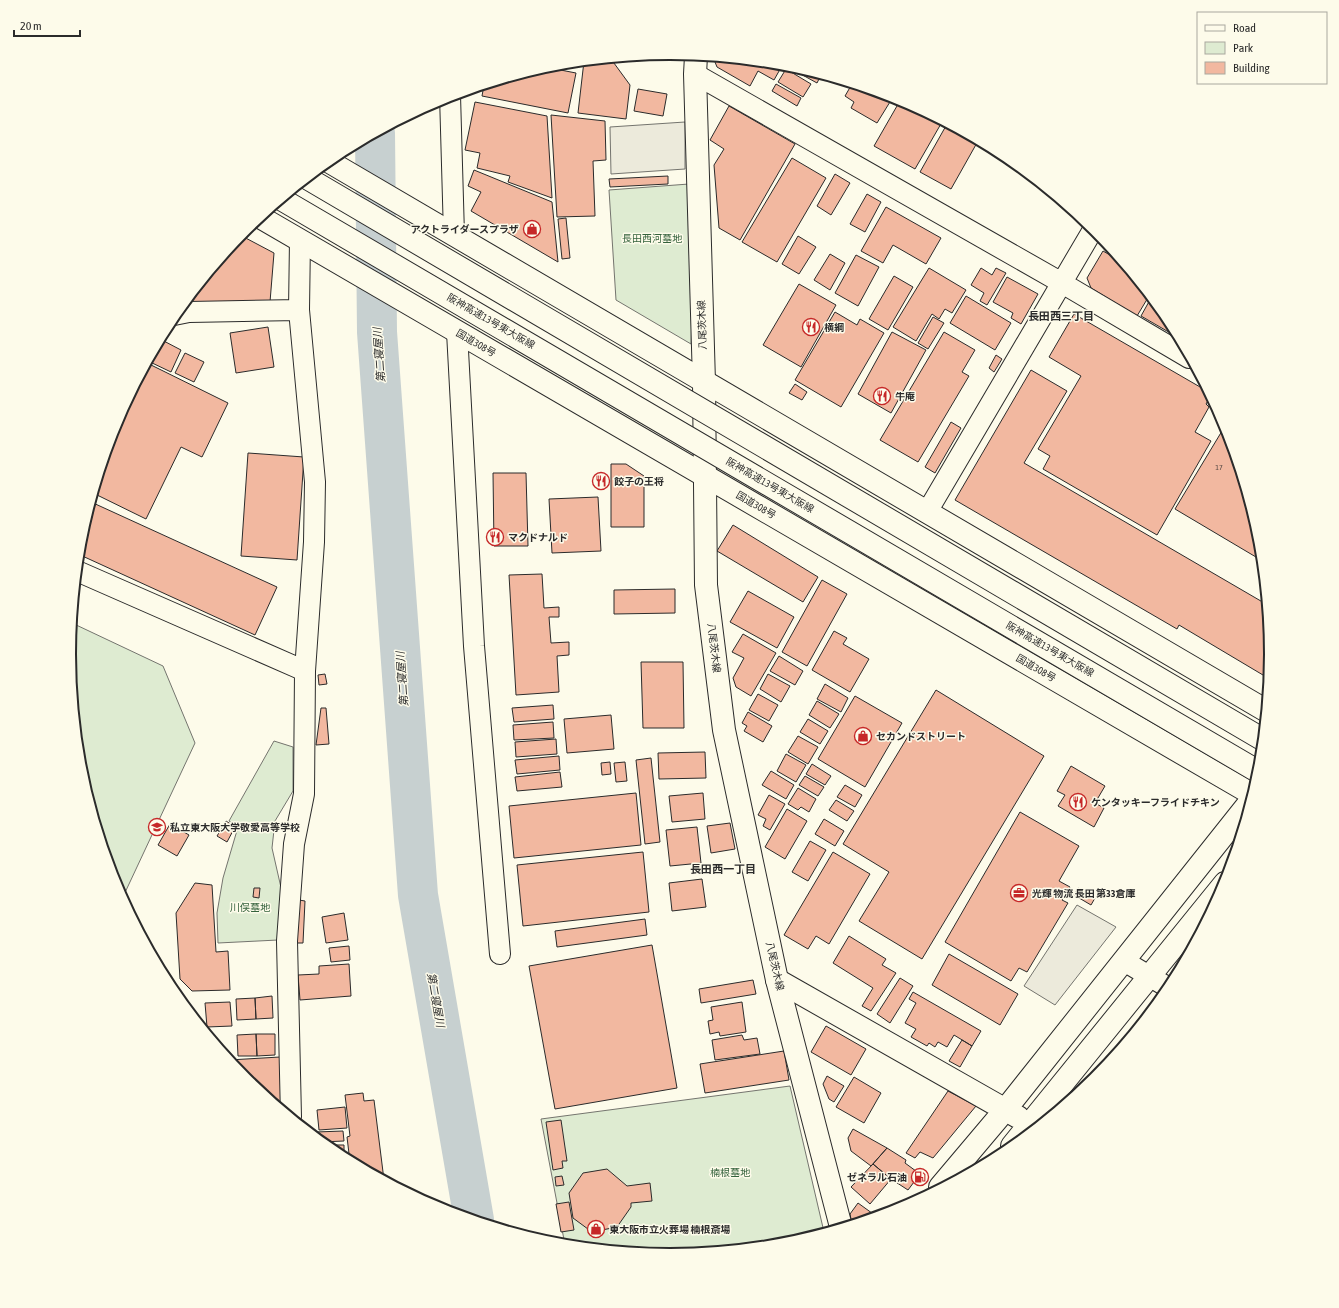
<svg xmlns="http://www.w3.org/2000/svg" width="1339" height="1308" viewBox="0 0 1339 1308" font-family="'Asap Condensed','Noto Sans JP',sans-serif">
  <rect width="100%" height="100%" fill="#fdfbea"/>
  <!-- green -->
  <path fill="#deebd1" stroke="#74746e" d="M 689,184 L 693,286 L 691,344 L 616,300 L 609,190 Z
    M 72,623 L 163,666 L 195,743 L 122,899 L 114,884 L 80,771 L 69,654 Z
    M 274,741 L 293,747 L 293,791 L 275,821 L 272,848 L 282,892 L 278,940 L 218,943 L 217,913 L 223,878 L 238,827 L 229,821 Z
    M 790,1086 L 824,1232 L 787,1243 L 669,1255 L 565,1245 L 541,1119 Z"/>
  <!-- parking -->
  <path fill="#eceadb" stroke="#74746e" d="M 685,122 L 685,169 L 611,174 L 610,127 Z
    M 1077,905 L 1116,927 L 1055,1005 L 1024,986 Z"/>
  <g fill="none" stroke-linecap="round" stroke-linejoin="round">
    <!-- river -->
    <path stroke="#c7d0d0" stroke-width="40" d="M 375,133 L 377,332 L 418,895 L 474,1220"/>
  </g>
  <!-- building -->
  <path fill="#f2b8a0" stroke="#2b2b2b" d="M 713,57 L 783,64 L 774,80 L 758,71 L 750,86 L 717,67 Z
    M 611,59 L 630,85 L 626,119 L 578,113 L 584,61 Z
    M 789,65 L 821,75 L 817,83 L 788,67 Z
    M 545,67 L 576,73 L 568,113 L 482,96 L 484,85 Z
    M 786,69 L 811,84 L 803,97 L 778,82 Z
    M 776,84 L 801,98 L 797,106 L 772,91 Z
    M 852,84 L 893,97 L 877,123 L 851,108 L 854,102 L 845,96 Z
    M 638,89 L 667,94 L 663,116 L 634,111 Z
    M 901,99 L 942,122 L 915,169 L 874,146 Z
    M 475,102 L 547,116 L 552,198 L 508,182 L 510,176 L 477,168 L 480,153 L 465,150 Z
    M 729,106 L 795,144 L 740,240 L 719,228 L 714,165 L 724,149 L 710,140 Z
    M 551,115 L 605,121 L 606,160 L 593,161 L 595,216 L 557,217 Z
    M 947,124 L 978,141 L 951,189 L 920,172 Z
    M 792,158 L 826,178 L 777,262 L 742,242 Z
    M 474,170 L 552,202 L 558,262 L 471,211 L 481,192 L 468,186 Z
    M 835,174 L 850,183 L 831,215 L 817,206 Z
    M 668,176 L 668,184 L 610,187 L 609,179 Z
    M 867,194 L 881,202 L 865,232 L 850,224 Z
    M 886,207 L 941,238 L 926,264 L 893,245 L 883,263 L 861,251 Z
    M 566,218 L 570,258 L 562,259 L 558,219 Z
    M 240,235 L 274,253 L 270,302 L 181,307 Z
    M 798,236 L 816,247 L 799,274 L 782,264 Z
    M 1103,251 L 1122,262 L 1149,296 L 1137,316 L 1091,288 L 1087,278 Z
    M 830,254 L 845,263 L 830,290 L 814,280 Z
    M 856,255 L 879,267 L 858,306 L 835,293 Z
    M 929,268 L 966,290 L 952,313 L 945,309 L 939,319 L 932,314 L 916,341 L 893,327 Z
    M 981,268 L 992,275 L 996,268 L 1006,273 L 987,305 L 980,301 L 984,293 L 971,285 Z
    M 894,276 L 913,287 L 888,330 L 869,319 Z
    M 1007,277 L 1038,294 L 1021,324 L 1011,318 L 1013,313 L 993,302 Z
    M 799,284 L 836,305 L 801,367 L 763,345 Z
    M 966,296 L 1011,323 L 995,350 L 950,323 Z
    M 1151,298 L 1169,320 L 1179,338 L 1141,316 Z
    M 835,312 L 857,325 L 860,319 L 884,333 L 841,407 L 795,380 Z
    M 1074,314 L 1207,391 L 1210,397 L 1206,404 L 1209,407 L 1195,432 L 1211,441 L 1157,535 L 1043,469 L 1050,456 L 1038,449 L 1081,376 L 1049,357 Z
    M 933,317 L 944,323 L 928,349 L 918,343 Z
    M 268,327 L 274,367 L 236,373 L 230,333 Z
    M 892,332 L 926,350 L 891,413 L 858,394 Z
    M 944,332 L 975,350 L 962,372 L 969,376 L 918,462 L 880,440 Z
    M 160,339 L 181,350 L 171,372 L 148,361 Z
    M 185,353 L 204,362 L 194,382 L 175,373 Z
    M 996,355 L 1002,359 L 994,372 L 989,368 Z
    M 147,363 L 228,403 L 202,457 L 181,447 L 146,519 L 93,493 L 114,424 Z
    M 1031,370 L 1067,391 L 1024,463 L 1266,604 L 1270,654 L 1268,678 L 1179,625 L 1177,629 L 955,500 Z
    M 795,384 L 807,392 L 802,400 L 789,393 Z
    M 951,422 L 961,428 L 935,473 L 925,467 Z
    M 1225,426 L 1259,537 L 1261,560 L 1175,509 Z
    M 248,453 L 304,457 L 297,560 L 241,556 Z
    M 611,464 L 626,464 L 644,476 L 644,527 L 611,527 Z
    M 493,473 L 526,473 L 528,546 L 494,546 Z
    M 598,497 L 601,551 L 552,553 L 549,499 Z
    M 91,502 L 277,587 L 255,635 L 78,554 L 80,537 Z
    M 733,525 L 818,577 L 803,602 L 717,551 Z
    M 542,574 L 544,608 L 559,607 L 559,617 L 549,617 L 551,643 L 569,642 L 569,655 L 557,656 L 559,692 L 516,695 L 509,575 Z
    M 822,580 L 847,594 L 807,666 L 782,652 Z
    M 675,589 L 675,613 L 614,614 L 614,590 Z
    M 748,591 L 794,617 L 777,648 L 730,622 Z
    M 834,631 L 847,638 L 843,644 L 869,659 L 850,692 L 812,670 Z
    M 743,634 L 776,653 L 751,696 L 736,687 L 733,678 L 744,658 L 732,652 Z
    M 779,656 L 803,671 L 795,685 L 770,671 Z
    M 641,662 L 683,662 L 684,728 L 643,728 Z
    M 325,674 L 327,684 L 319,685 L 318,675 Z
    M 768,674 L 790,686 L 781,702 L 760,689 Z
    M 825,684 L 848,698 L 841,712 L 817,699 Z
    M 936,690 L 1044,756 L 922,959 L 859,921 L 889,872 L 843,844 Z
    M 758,694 L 778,705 L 769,721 L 749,710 Z
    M 855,696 L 902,723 L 865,787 L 818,759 Z
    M 817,701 L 839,714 L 830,728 L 809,715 Z
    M 553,705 L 554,719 L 514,722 L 512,708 Z
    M 321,708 L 326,708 L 329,744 L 316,745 Z
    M 748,712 L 772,726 L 763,742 L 744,731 L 747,726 L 742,723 Z
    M 611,715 L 614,749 L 567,753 L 564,719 Z
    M 808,719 L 828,731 L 820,744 L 800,732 Z
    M 553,722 L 554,738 L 514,740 L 513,725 Z
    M 798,736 L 818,747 L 808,764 L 788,752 Z
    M 556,739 L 557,754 L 516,757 L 515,742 Z
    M 705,752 L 706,778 L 659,779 L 658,753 Z
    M 786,754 L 806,765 L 796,782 L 777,771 Z
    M 559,756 L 560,770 L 517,774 L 515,760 Z
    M 651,758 L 660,842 L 645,844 L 636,760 Z
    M 610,762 L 611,774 L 602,775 L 601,763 Z
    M 625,762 L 627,781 L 616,782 L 614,763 Z
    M 812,764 L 831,776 L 825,785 L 806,774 Z
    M 1071,766 L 1105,786 L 1095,803 L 1104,808 L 1094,827 L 1058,806 L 1065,795 L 1057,791 Z
    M 771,771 L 794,785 L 786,799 L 762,785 Z
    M 560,772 L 562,787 L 517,791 L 515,777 Z
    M 805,776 L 824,787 L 818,796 L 799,785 Z
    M 845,785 L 862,795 L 855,807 L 837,797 Z
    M 798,788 L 816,799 L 809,812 L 801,807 L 798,810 L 788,804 Z
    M 636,793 L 641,845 L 514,858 L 509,806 Z
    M 703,793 L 705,819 L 672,822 L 669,796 Z
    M 769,795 L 785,804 L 770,830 L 763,826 L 766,819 L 758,815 Z
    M 836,800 L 854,811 L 847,821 L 829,810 Z
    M 787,809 L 807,821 L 785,859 L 765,847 Z
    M 1020,812 L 1079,846 L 1059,881 L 1070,887 L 1062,900 L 1068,903 L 1027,972 L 1019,968 L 1011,981 L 945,942 Z
    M 824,819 L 844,831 L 835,846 L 815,834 Z
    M 226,821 L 235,827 L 227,842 L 217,836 Z
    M 730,823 L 735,849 L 711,853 L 707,826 Z
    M 170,824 L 189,835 L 177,856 L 158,845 Z
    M 697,827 L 701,863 L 670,866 L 666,830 Z
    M 810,841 L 826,850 L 808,881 L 792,872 Z
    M 643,852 L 649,912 L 523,926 L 517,865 Z
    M 833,852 L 870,874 L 829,944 L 816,936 L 808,949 L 784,935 Z
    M 702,879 L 706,907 L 672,911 L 669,883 Z
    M 195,883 L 212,885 L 216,952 L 228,951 L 230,990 L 192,991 L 180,979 L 176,913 Z
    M 254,888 L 260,888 L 259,898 L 253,897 Z
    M 1078,888 L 1095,898 L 1091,905 L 1074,895 Z
    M 299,900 L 305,901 L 303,943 L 297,943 Z
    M 344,913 L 348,940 L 326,943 L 322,917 Z
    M 645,919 L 647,935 L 557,947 L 555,931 Z
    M 849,936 L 886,959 L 882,965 L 896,973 L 871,1011 L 862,1006 L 873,988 L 833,963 Z
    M 652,945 L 677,1088 L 555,1109 L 529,966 Z
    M 349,946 L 350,960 L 331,962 L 329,948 Z
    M 949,954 L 1018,994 L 1000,1025 L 932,985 Z
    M 349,964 L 351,996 L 300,1000 L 298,975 L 319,974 L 319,966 Z
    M 900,978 L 913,986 L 890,1023 L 877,1014 Z
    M 753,980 L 756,994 L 701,1003 L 699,989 Z
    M 913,992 L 981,1031 L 972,1046 L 954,1035 L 947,1047 L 938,1042 L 935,1047 L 929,1043 L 927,1046 L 911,1037 L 916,1029 L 905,1023 L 916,1003 L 909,999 Z
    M 272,996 L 273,1018 L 256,1019 L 255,998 Z
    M 255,998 L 256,1019 L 237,1020 L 236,999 Z
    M 230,1002 L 232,1026 L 207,1027 L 205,1003 Z
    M 742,1002 L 746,1032 L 720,1036 L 719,1032 L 710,1034 L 708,1021 L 713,1020 L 711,1007 Z
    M 826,1026 L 866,1049 L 851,1075 L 811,1052 Z
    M 256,1034 L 275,1034 L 275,1055 L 257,1056 Z
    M 256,1034 L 257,1056 L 238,1056 L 237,1035 Z
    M 742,1035 L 744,1040 L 757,1038 L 760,1054 L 715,1060 L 712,1040 Z
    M 962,1040 L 972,1046 L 960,1067 L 949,1061 Z
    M 784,1051 L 789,1080 L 705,1093 L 700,1064 Z
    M 280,1057 L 281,1109 L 244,1079 L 229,1060 Z
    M 827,1076 L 844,1086 L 834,1102 L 829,1099 L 823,1084 Z
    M 854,1077 L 881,1093 L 864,1123 L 836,1107 Z
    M 948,1091 L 976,1106 L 933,1158 L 920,1152 L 915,1158 L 906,1153 Z
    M 363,1093 L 364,1101 L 374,1100 L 384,1180 L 350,1162 L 347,1137 L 350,1136 L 345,1095 Z
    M 345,1107 L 347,1128 L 319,1130 L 317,1110 Z
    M 561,1120 L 567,1161 L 562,1161 L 563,1168 L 553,1170 L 546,1122 Z
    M 853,1129 L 887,1148 L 871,1166 L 851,1151 L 848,1138 Z
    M 343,1131 L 344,1141 L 321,1142 L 316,1138 L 316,1132 Z
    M 325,1145 L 344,1145 L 344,1157 L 335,1154 Z
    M 887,1148 L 906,1160 L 905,1163 L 920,1174 L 908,1190 L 891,1179 L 873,1164 Z
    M 873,1164 L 891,1179 L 870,1204 L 851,1187 Z
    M 607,1169 L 627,1186 L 650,1183 L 652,1201 L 631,1203 L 631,1207 L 617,1227 L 592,1232 L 573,1218 L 569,1193 L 583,1173 Z
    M 562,1176 L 564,1185 L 556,1186 L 555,1177 Z
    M 569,1202 L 574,1230 L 561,1232 L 556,1204 Z
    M 858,1203 L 876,1216 L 852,1224 L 850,1214 Z"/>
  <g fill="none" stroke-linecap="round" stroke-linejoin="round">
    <!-- minor casing -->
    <g stroke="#2b2b2b" stroke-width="22">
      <path id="minor" d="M 695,74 L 1062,283 L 1189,358
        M 450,95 L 454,235
        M 174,315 L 189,312 L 299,310
        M 457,332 L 474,646 L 500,954
        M 927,512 L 1094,228
        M 77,571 L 305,671
        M 1124,961 L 1169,988
        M 291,1117 L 287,941 L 294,844 L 304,794 L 305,671 L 314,542 L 315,482 L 299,310 L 300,240"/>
    </g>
    <!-- tertiary casing -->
    <g stroke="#2b2b2b" stroke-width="24">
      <path id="tertiary" d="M 777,980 L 1018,1117
        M 1012,1146 L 1225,883
        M 940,1187 L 1005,1110 L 1249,803"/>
    </g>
    <!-- primary casing -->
    <g stroke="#2b2b2b" stroke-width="24">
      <path id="primary" d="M 696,56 L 695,74 L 704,382 L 706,585 L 724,730 L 777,980 L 841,1227"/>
    </g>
    <!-- trunk casing -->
    <g stroke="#2b2b2b" stroke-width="24">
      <path id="trunk" d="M 328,161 L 1265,710
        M 260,217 L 1252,794"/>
    </g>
    <!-- minor -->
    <use href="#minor" stroke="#fdfbea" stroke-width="20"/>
    <!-- tertiary -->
    <use href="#tertiary" stroke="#fdfbea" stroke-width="22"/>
    <!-- primary -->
    <use href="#primary" stroke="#fdfbea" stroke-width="22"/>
    <!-- trunk -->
    <use href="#trunk" stroke="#fdfbea" stroke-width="22"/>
    <!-- motorway-bridge casing -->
    <g stroke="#2b2b2b" stroke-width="24" stroke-linecap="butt">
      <path id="motorway-bridge" d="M 307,178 L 1262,739
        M 281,199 L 1259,772"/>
    </g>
    <!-- motorway-bridge -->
    <use href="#motorway-bridge" stroke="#fdfbea" stroke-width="22"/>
  </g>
  <!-- icons -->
  <defs>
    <g id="shop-ring" transform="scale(0.9)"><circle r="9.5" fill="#fdfbea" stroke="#c62828" stroke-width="1.5"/><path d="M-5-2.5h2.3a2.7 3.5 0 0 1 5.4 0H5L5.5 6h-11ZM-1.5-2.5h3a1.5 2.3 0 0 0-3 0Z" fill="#c62828"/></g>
    <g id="restaurant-ring" transform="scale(0.9)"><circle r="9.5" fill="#fdfbea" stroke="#c62828" stroke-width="1.5"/><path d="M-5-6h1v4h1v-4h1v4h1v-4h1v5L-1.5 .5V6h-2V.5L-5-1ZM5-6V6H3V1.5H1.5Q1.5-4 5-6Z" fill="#c62828"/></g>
    <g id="school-ring" transform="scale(0.9)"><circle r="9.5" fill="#fdfbea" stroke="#c62828" stroke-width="1.5"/><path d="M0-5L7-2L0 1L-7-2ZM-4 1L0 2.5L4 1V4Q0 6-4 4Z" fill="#c62828"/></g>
    <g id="office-ring" transform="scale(0.9)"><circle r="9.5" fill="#fdfbea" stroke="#c62828" stroke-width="1.5"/><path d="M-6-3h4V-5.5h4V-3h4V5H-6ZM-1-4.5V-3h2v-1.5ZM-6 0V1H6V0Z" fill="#c62828"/></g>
    <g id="fuel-ring" transform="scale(0.9)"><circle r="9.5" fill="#fdfbea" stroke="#c62828" stroke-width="1.5"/><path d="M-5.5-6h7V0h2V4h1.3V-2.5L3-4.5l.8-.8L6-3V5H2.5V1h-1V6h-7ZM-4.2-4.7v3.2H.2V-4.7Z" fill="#c62828"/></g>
  </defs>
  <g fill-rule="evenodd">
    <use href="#shop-ring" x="532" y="229"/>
    <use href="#restaurant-ring" x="811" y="327"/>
    <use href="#restaurant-ring" x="882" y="396"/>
    <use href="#restaurant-ring" x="601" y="481"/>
    <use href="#restaurant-ring" x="495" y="537"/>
    <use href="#shop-ring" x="863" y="736"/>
    <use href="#restaurant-ring" x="1078" y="802"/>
    <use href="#school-ring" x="157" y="827"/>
    <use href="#office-ring" x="1019" y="893"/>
    <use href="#fuel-ring" x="920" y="1177"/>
    <use href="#shop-ring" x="596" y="1229"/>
  </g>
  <g text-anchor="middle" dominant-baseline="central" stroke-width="3" stroke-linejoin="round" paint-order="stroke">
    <!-- number labels -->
    <g font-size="8" fill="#5d4e48">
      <text x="1219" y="467">17</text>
    </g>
    <!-- poi labels -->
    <g font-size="10" font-weight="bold" fill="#2b2b2b" stroke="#fdfbea" text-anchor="start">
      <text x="519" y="229" text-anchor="end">アクトライダースプラザ</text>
      <text x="824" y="327">横綱</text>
      <text x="895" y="396">牛庵</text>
      <text x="614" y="481">餃子の王将</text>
      <text x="508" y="537">マクドナルド</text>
      <text x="876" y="736">セカンドストリート</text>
      <text x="1091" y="802">ケンタッキーフライドチキン</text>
      <text x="170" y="827">私立東大阪大学敬愛高等学校</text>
      <text x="1032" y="893">光輝 物流 長田 第33倉庫</text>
      <text x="907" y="1177" text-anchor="end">ゼネラル石油</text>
      <text x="609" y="1229">東大阪市立火葬場 楠根斎場</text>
    </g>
    <!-- park labels -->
    <g font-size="10" fill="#34623c" stroke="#fdfbea">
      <text x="652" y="238">長田西河墓地</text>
      <text x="250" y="907">川俣墓地</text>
      <text x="730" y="1172">楠根墓地</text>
    </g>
    <!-- street labels -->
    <g font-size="10" fill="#2b2b2b" stroke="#fdfbea">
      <text transform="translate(491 321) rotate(30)">阪神高速13号東大阪線</text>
      <text transform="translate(702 325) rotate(-92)">八尾茨木線</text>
      <text transform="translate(476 343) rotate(30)">国道308号</text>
      <text transform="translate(770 485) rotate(30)">阪神高速13号東大阪線</text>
      <text transform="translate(756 505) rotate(30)">国道308号</text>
      <text transform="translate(714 648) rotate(83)">八尾茨木線</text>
      <text transform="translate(1050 649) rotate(30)">阪神高速13号東大阪線</text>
      <text transform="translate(1036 668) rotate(30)">国道308号</text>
      <text transform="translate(775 966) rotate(77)">八尾茨木線</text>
    </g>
    <!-- neighbourhood labels -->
    <g font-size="11" font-weight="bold" fill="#2b2b2b" stroke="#fdfbea">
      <text x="1061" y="316">長田西三丁目</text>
      <text x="723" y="869">長田西一丁目</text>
    </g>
    <!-- water labels -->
    <g font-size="11" font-style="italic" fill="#2b2b2b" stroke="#fdfbea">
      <text transform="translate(379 355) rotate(-94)">第二寝屋川</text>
      <text transform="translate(402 679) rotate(-94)">第二寝屋川</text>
      <text transform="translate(436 1000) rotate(80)">第二寝屋川</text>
    </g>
  </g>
  <!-- crop -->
  <path d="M0 0H1339V1308H0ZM76 654a594 594 0 1 1 1188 0a594 594 0 1 1-1188 0Z" fill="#fdfbea" fill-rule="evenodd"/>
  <path fill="none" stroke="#2b2b2b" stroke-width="2" d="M76 654a594 594 0 1 1 1188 0a594 594 0 1 1-1188 0Z"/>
  <!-- legend -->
  <rect x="1197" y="12" width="130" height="72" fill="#fdfbea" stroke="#a9a89e"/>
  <rect x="1205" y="25" width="20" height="6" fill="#fdfbea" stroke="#a9a89e"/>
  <text x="1233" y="32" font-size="12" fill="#2b2b2b">Road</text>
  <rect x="1205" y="42" width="20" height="12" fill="#deebd1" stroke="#a9a89e"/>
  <text x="1233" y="52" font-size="12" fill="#2b2b2b">Park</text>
  <rect x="1205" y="62" width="20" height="12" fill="#f2b8a0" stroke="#a9a89e"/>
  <text x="1233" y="72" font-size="12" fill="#2b2b2b">Building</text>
  <!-- scale -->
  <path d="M14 30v6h66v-6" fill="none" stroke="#2b2b2b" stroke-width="2"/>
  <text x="20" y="30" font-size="12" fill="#2b2b2b" stroke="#fdfbea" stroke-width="3" paint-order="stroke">20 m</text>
</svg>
